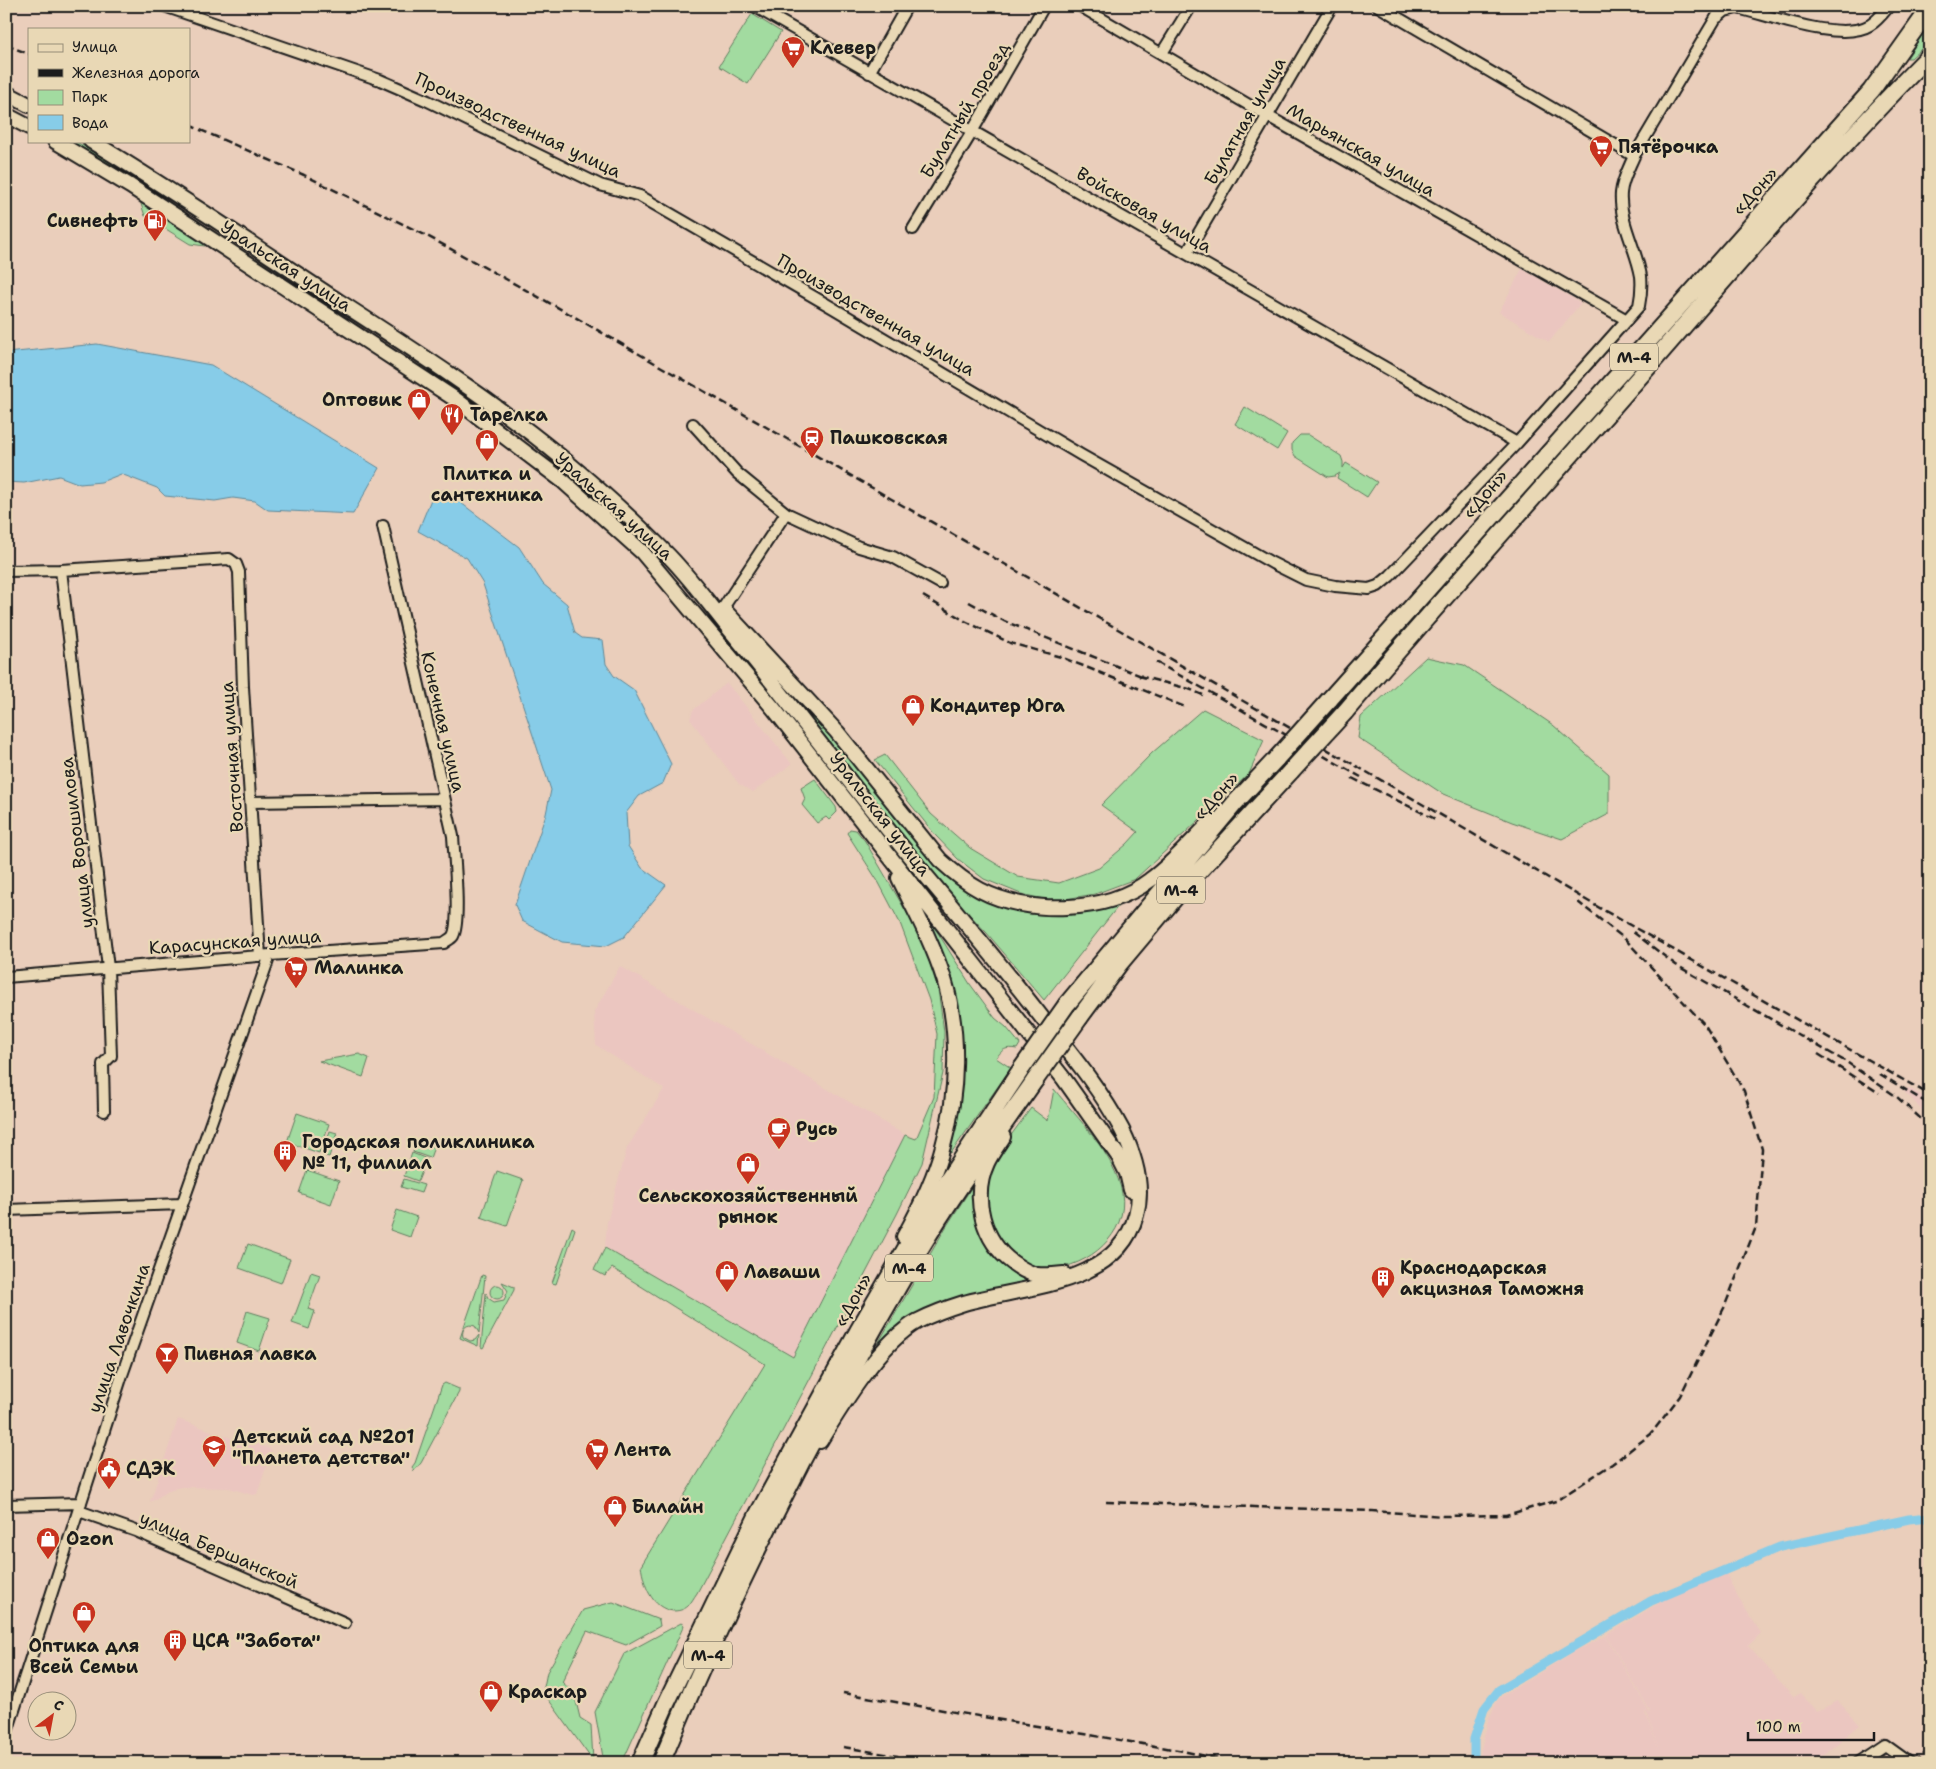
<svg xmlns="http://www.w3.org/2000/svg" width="1936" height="1769" viewBox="0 0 1936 1769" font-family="'Shantell Sans',sans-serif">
  <rect width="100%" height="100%" fill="#eacebb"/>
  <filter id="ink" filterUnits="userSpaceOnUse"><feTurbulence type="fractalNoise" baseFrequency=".02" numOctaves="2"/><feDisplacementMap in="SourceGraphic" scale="10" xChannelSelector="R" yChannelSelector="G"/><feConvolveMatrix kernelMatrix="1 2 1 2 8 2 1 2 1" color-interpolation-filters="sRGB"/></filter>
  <g filter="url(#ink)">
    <!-- built -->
    <path fill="#ebc6c0" d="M 1522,269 L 1581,303 L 1549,342 L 1499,312 Z
      M 727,683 L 792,764 L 753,792 L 739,784 L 690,719 L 693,710 Z
      M 620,966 L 905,1135 L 793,1357 L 605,1248 L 607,1222 L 627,1148 L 664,1089 L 596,1045 L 594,1012 Z
      M 1909,1088 L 1930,1100 L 1930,1119 L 1903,1090 Z
      M 178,1419 L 242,1442 L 244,1439 L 272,1450 L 257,1494 L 253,1495 L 229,1488 L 182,1487 L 172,1489 L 150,1502 Z
      M 1726,1573 L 1737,1596 L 1761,1633 L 1748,1646 L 1794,1697 L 1801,1693 L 1817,1711 L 1838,1701 L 1860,1725 L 1822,1756 L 1809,1763 L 1478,1763 L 1488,1720 L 1499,1698 L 1575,1651 L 1606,1636 L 1649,1711 L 1645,1713 L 1659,1749 L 1646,1713 L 1650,1711 L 1606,1635 L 1684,1588 Z"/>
    <!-- green -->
    <path fill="#a2dba0" stroke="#5f7c5e" d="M 752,14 L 781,32 L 748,84 L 719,66 Z
      M 1930,23 L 1930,41 L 1911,58 L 1907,58 Z
      M 64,141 L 75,141 L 127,172 L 124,176 Z
      M 140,201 L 206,244 L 205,246 L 190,244 L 145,216 Z
      M 1245,407 L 1287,433 L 1277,450 L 1235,424 Z
      M 1300,435 L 1308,435 L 1341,456 L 1343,462 L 1343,468 L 1346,463 L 1377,482 L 1367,497 L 1337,478 L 1340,473 L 1335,476 L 1328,477 L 1295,456 L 1292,450 L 1292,443 Z
      M 1426,657 L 1464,665 L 1553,725 L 1609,774 L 1609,814 L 1562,839 L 1512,822 L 1443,794 L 1358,738 L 1361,717 Z
      M 765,660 L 979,896 C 1028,922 1071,921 1123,900 L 1044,1000 L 986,932 L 916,858 L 798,710 Z
      M 749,661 L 895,843 L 885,843 L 744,666 Z
      M 1203,709 L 1264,740 L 1249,774 L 1135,879 L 1095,894 L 1053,901 L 1021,894 L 984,879 L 958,859 L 936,836 L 875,760 L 885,755 L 931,814 L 970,848 L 1018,877 L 1059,883 L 1099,868 L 1127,844 L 1138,832 L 1101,805 L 1152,753 Z
      M 815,779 L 836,807 L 837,812 L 829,820 L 826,817 L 817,823 L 802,805 L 805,799 L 801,788 Z
      M 850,829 L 856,830 L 865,841 L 922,939 L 938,989 L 944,1032 L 943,1073 L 922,1163 L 897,1214 L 697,1593 C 694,1597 691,1603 688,1606 C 684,1610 678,1611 673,1611 C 651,1608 644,1585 641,1566 L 765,1364 L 612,1268 L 605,1276 L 594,1270 L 605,1248 L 793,1357 L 905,1135 L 916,1139 L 934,1097 L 937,1034 L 929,1000 L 900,923 L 879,883 L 847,833 Z
      M 926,914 L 970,984 L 995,1018 L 1006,1027 L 1020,1044 L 1017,1049 C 1005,1047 1003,1049 996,1058 L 1011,1068 L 951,1153 L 947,1150 L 953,1126 L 949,973 Z
      M 359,1054 L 369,1058 L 363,1077 L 319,1061 Z
      M 1054,1089 C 1078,1119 1115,1155 1122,1193 C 1129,1234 1088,1267 1050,1269 C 1045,1269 1040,1267 1035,1266 C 999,1256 976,1211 989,1175 C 998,1150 1016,1129 1031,1108 L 1048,1121 Z
      M 297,1113 L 329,1124 L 319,1153 L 287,1142 Z
      M 330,1131 L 337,1133 L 329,1157 L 322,1155 Z
      M 417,1141 L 434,1147 L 430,1158 L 413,1152 Z
      M 412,1153 L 427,1159 L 418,1181 L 404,1176 Z
      M 307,1170 L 339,1181 L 331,1204 L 299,1193 Z
      M 497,1171 L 523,1180 L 507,1226 L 481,1217 Z
      M 404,1179 L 424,1185 L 421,1193 L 401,1187 Z
      M 975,1182 L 977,1219 L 1033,1280 L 978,1293 L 870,1357 L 946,1227 Z
      M 397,1210 L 417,1217 L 410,1237 L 390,1230 Z
      M 572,1227 L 575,1229 L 556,1284 L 552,1283 Z
      M 248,1244 L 290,1259 L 281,1283 L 239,1268 Z
      M 311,1272 L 320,1275 L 308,1309 L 315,1311 L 309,1329 L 292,1323 Z
      M 482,1275 L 485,1276 L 479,1333 L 475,1326 C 467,1323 461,1328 463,1337 L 470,1341 L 475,1340 L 479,1335 L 478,1346 L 460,1338 Z
      M 502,1282 L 514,1287 L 514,1290 L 483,1348 L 481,1347 L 486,1293 L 488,1298 L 494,1302 L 504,1300 L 508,1291 Z
      M490 1292a7 7 0 1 1 14 0a7 7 0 1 1-14 0Z
      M 247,1311 L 270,1318 L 259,1351 L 237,1343 Z
      M 445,1383 L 459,1389 L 459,1392 L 421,1463 L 414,1471 L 412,1467 L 415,1463 L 442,1385 Z
      M 613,1602 L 659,1620 L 660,1626 L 626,1645 L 587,1631 L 562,1682 L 574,1693 L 580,1718 L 591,1725 L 593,1761 L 543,1692 L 547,1672 L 583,1610 Z
      M 681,1623 L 684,1625 L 622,1763 L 604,1763 L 595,1712 L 624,1654 Z"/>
    <!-- water -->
    <path fill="#87cce8" stroke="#5c8696" d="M 97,344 L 211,365 L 379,468 L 353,514 L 268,510 L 255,501 L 233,498 L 215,501 L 165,496 L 157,488 L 121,474 L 101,482 L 80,484 L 59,476 L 24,483 L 6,482 L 6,353 Z
      M 444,490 L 519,547 L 543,584 L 567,604 L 575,633 L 582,638 L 603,640 L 606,664 L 614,676 L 634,690 L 671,764 L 663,783 L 639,796 L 626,813 L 628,846 L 642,868 L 666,885 L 624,937 L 606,946 L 562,942 L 522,921 L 515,905 L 546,814 L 551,790 L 483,584 L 467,558 L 418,531 L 432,497 Z"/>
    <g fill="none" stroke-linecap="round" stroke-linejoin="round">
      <!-- canal -->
      <path stroke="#87cce8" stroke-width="9" d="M 1474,1763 L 1474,1739 L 1484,1709 L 1499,1690 L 1651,1601 L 1780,1547 L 1909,1519 L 1930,1517"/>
      <!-- minor casing -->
      <g stroke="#1c1c1c" stroke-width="14">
        <path id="minor" d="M 164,6 L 380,80 L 428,101 L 600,185 L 640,196 L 833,308 L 1081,455 L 1272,563 L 1306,580 L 1335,586 L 1369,589 L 1378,586 L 1390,576 L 1517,443 L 1639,306 C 1641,296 1642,286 1641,276 C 1636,248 1619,221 1621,193 C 1622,180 1629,168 1634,156 L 1723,6
          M 754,6 L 1517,443
          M 1080,6 L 1266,115 L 1627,320
          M 1378,6 L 1634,156
          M 1718,17 L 1725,11 L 1737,8 C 1769,15 1841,43 1870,25 C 1877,21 1884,12 1889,6
          M 1162,53 L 1191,6
          M 869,73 L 907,6
          M 913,229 L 969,137 L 1044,6
          M 1187,253 L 1332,6
          M 693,424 L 737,473 L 786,513
          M 61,570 L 108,968 L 111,1056 L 103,1064 L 104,1111
          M 6,571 L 61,570 L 229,559 L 236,564 L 239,572 L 243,687 L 260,956
          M 723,608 L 786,513 L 859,547 L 893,557 L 940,583
          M 251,802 L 444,799
          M 6,977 L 270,955 L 444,943 C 446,941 451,939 453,936 C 461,922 454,854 453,836 L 383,526
          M 6,1210 L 182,1204
          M 6,1505 L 81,1503
          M 79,1511 L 136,1531 L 345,1623
          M 6,1735 L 122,1375 L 270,955
          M 1858,1763 L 1885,1745 L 1910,1763"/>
      </g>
      <!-- secondary casing -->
      <g stroke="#1c1c1c" stroke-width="18">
        <path id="secondary" d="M 6,93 L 29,105
          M 6,115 L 29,127
          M 55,141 L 130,186 L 455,399 L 563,481 L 642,552 L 774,709 L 1064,1079 L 1119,1157 L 1127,1173 L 1131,1190
          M 91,141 C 172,190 250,243 329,295 C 408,346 488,397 561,457 C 598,488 635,521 669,556 C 691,579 711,606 731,631 C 791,704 847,780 907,853 C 953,908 999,962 1043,1019 C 1071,1054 1101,1090 1122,1130 C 1135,1156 1144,1186 1136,1215 C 1117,1287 1022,1286 964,1303 C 948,1308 932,1314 918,1321 C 881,1341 842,1405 820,1441
          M 725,611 L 837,732 L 940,860 C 952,871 965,882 980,890 C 1027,915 1106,914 1150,880 C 1172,864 1191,842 1210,823
          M 899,878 C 915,911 933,944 944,979 C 960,1031 958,1094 943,1146 C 935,1177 920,1208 904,1237
          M 1003,1137 C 998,1145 991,1154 987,1163 C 971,1198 983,1241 1013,1263 C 1020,1268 1027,1273 1037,1275 C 1045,1276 1055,1275 1064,1274"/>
      </g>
      <!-- trunk casing -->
      <g stroke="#1c1c1c" stroke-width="20">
        <path id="trunk" d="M 1329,700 L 1871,91 L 1930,8
          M 1345,712 C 1438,603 1534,498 1628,390 C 1727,277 1824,162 1930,55
          M 1067,1004 L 1235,803 L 1277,758
          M 1080,1017 L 1120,963 L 1178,894 L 1291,771
          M 640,1763 L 666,1704 L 758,1514 L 858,1331 L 930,1207 L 1022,1068
          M 661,1763 C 734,1586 822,1414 920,1249 C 955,1190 996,1136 1035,1080"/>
      </g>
      <!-- minor -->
      <use href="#minor" stroke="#e9d8b5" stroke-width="10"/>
      <!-- secondary -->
      <use href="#secondary" stroke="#e9d8b5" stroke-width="14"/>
      <!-- trunk -->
      <use href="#trunk" stroke="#e9d8b5" stroke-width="16"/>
      <!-- rail -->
      <path stroke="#1c1c1c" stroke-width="2.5" stroke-dasharray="8 4" stroke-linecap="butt" d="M 6,45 L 29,54
        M 189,125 L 304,175 L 427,236 L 566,312 L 1405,794 L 1598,907 L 1930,1095
        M 923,596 L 965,621 L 1010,643 L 1061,657 L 1185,707
        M 969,602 L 1004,621 L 1144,677
        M 1156,662 L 1361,777
        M 1139,676 L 1189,689 L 1203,695
        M 1352,778 L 1435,819
        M 1633,932 L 1676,965 L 1848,1063 L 1897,1097 L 1930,1127
        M 1818,1054 L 1879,1093
        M 1880,1074 L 1930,1105
        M 1106,1502 L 1372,1511 L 1443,1516 L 1506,1515 L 1556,1501 L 1612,1464 L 1651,1434 L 1680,1396 L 1724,1308 L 1756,1227 L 1762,1149 L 1744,1091 L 1705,1025 L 1625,939 L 1578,902
        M 843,1693 L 1178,1750 L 1237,1763
        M 843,1747 L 939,1763
        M 1913,1763 L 1930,1748"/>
      <!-- trunk-bridge casing -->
      <g stroke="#1c1c1c" stroke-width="20" stroke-linecap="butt">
        <path id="trunk-bridge" d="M 1277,758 L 1329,700
          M 1291,771 L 1345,712
          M 1022,1068 L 1067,1004
          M 1035,1080 L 1080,1017"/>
      </g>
      <!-- trunk-bridge -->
      <use href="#trunk-bridge" stroke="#e9d8b5" stroke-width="16"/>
    </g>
  </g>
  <!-- icons -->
  <defs>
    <g id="supermarket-pin" transform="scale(1.25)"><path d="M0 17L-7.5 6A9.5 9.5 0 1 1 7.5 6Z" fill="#c8321e" stroke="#e9d8b5"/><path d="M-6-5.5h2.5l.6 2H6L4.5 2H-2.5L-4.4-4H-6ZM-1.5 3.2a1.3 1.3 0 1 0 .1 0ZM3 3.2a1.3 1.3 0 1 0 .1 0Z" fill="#fff"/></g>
    <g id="fuel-pin" transform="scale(1.25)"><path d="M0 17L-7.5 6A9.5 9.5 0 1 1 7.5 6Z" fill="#c8321e" stroke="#e9d8b5"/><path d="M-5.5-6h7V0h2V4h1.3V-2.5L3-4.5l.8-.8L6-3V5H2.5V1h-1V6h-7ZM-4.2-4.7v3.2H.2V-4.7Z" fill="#fff"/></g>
    <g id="shop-pin" transform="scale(1.25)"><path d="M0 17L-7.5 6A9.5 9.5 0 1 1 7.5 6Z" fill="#c8321e" stroke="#e9d8b5"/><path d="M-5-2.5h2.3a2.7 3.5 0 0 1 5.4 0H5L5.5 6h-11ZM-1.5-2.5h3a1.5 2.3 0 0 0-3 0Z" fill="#fff"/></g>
    <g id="restaurant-pin" transform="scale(1.25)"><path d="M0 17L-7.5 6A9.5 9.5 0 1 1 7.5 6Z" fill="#c8321e" stroke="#e9d8b5"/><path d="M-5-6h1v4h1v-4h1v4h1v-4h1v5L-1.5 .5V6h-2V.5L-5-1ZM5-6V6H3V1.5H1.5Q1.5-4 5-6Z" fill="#fff"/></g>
    <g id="station-pin" transform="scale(1.25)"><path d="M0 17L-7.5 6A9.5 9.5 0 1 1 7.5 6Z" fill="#c8321e" stroke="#e9d8b5"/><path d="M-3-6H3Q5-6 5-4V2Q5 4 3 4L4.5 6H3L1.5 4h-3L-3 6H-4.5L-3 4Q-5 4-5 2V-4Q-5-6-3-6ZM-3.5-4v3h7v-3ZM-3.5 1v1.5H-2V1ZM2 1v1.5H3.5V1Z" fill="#fff"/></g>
    <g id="cafe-pin" transform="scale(1.25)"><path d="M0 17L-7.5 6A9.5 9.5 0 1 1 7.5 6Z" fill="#c8321e" stroke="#e9d8b5"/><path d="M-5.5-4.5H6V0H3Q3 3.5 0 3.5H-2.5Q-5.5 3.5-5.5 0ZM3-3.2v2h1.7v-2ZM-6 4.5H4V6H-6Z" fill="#fff"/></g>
    <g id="building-pin" transform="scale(1.25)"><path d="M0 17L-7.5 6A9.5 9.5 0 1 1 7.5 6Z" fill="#c8321e" stroke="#e9d8b5"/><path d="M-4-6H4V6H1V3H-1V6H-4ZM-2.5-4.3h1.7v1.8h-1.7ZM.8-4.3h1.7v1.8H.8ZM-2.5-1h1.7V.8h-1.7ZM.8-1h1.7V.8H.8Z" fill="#fff"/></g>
    <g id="bar-pin" transform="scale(1.25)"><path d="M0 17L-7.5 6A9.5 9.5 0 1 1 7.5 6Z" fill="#c8321e" stroke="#e9d8b5"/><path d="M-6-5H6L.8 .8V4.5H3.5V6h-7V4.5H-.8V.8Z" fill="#fff"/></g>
    <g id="school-pin" transform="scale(1.25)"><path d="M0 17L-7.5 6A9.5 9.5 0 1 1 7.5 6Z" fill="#c8321e" stroke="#e9d8b5"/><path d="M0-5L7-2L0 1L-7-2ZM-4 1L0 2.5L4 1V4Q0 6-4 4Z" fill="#fff"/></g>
    <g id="civic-pin" transform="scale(1.25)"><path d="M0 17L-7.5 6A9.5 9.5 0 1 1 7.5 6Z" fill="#c8321e" stroke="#e9d8b5"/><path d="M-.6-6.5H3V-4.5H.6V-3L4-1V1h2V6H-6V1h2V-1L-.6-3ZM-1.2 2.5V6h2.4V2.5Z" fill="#fff"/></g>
  </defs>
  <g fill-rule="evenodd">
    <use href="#supermarket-pin" x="793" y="48"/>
    <use href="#supermarket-pin" x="1601" y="147"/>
    <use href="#fuel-pin" x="155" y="221"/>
    <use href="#shop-pin" x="419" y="400"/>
    <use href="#restaurant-pin" x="452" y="415"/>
    <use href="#station-pin" x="812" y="438"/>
    <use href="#shop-pin" x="487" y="441"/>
    <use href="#shop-pin" x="913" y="706"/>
    <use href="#supermarket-pin" x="296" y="968"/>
    <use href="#cafe-pin" x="779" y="1129"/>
    <use href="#building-pin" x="285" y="1152"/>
    <use href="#shop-pin" x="748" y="1164"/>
    <use href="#shop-pin" x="727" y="1272"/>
    <use href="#building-pin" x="1383" y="1278"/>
    <use href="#bar-pin" x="167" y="1354"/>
    <use href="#school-pin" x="214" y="1447"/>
    <use href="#supermarket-pin" x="597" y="1450"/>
    <use href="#civic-pin" x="109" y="1469"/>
    <use href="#shop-pin" x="615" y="1507"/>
    <use href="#shop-pin" x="48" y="1539"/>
    <use href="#shop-pin" x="84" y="1613"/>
    <use href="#building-pin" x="175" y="1641"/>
    <use href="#shop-pin" x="491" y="1692"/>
  </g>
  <g text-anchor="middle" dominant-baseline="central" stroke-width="4.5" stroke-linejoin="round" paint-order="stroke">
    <!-- shield labels -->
    <g fill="#e9d8b5" stroke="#5a544a" stroke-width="1">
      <rect x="1610" y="343.5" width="48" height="27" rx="4"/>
      <rect x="1157" y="876.5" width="48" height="27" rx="4"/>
      <rect x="885" y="1254.5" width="48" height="27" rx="4"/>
      <rect x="684" y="1641.5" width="48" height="27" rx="4"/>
    </g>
    <g font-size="16" font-weight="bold" fill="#1c1c1c">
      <text x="1634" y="357">М-4</text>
      <text x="1181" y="890">М-4</text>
      <text x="909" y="1268">М-4</text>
      <text x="708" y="1655">М-4</text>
    </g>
    <!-- poi labels -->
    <g font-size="18" font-weight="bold" fill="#1c1c1c" stroke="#e9d8b5" text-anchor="start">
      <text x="810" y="48">Клевер</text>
      <text x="1618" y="147">Пятёрочка</text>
      <text x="138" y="221" text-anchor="end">Сивнефть</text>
      <text x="402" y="400" text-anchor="end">Оптовик</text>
      <text x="470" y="415">Тарелка</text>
      <text x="830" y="438">Пашковская</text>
      <text x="487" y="474" text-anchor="middle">Плитка и<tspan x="487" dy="21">сантехника</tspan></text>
      <text x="930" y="706">Кондитер Юга</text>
      <text x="314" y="968">Малинка</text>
      <text x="796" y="1129">Русь</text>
      <text x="302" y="1142">Городская поликлиника<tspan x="302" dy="21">№ 11, филиал</tspan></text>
      <text x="748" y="1196" text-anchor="middle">Сельскохозяйственный<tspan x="748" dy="21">рынок</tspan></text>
      <text x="1400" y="1268">Краснодарская<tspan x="1400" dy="21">акцизная Таможня</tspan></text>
      <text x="744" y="1272">Лаваши</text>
      <text x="184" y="1354">Пивная лавка</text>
      <text x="232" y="1437">Детский сад №201<tspan x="232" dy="21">"Планета детства"</tspan></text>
      <text x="614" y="1450">Лента</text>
      <text x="126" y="1469">СДЭК</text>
      <text x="632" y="1507">Билайн</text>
      <text x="66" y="1539">Ozon</text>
      <text x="192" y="1641">ЦСА "Забота"</text>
      <text x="84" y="1646" text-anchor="middle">Оптика для<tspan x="84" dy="21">Всей Семьи</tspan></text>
      <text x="508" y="1692">Краскар</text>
    </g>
    <!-- street labels -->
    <g font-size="18" fill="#1c1c1c" stroke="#e9d8b5">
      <text transform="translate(965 110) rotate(-59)">Булатный проезд</text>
      <text transform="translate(1245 121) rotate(-60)">Булатная улица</text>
      <text transform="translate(518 125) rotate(25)">Производственная улица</text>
      <text transform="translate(1361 150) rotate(30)">Марьянская улица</text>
      <text transform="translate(1755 191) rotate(-48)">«Дон»</text>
      <text transform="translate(1144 210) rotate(30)">Войсковая улица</text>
      <text transform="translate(286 266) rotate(33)">Уральская улица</text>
      <text transform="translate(876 315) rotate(30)">Производственная улица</text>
      <text transform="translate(1485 494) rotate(-49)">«Дон»</text>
      <text transform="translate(614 506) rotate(42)">Уральская улица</text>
      <text transform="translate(443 722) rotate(77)">Конечная улица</text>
      <text transform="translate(232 757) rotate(-94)">Восточная улица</text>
      <text transform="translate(1216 796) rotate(-48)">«Дон»</text>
      <text transform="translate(880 814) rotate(52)">Уральская улица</text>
      <text transform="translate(77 843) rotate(-97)">улица Ворошилова</text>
      <text transform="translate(235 942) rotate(-4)">Карасунская улица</text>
      <text transform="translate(853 1300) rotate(-61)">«Дон»</text>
      <text transform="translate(119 1338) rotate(-71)">улица Лавочкина</text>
      <text transform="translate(219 1550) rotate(23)">улица Бершанской</text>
    </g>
  </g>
  <!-- margin -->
  <rect width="1936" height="1769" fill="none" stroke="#e9d8b5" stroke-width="25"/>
  <rect x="12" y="12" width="1911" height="1744" fill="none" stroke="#1c1c1c" stroke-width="2" filter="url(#ink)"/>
  <!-- legend -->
  <rect x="28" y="28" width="162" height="115" fill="#e9d8b5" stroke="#978d78"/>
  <rect x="38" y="44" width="25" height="8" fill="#e9d8b5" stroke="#978d78"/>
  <text x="72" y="52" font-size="15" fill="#1c1c1c">Улица</text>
  <rect x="38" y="69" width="25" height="8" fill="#1c1c1c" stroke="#978d78"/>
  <text x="72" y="78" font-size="15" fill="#1c1c1c">Железная дорога</text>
  <rect x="38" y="90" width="25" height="15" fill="#a2dba0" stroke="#978d78"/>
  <text x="72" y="102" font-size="15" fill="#1c1c1c">Парк</text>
  <rect x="38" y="115" width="25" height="15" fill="#87cce8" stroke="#978d78"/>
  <text x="72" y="128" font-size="15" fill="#1c1c1c">Вода</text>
  <!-- north arrow -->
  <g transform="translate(52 1716) rotate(32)"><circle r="24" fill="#e9d8b5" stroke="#978d78"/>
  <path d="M0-4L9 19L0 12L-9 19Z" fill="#c8321e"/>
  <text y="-8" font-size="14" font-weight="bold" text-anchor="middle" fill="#1c1c1c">С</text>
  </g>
  <!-- scale -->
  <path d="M1748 1732v8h126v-8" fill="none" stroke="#1c1c1c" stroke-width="2.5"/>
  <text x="1756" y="1732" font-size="15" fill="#1c1c1c" stroke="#e9d8b5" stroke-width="4" paint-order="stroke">100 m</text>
</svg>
